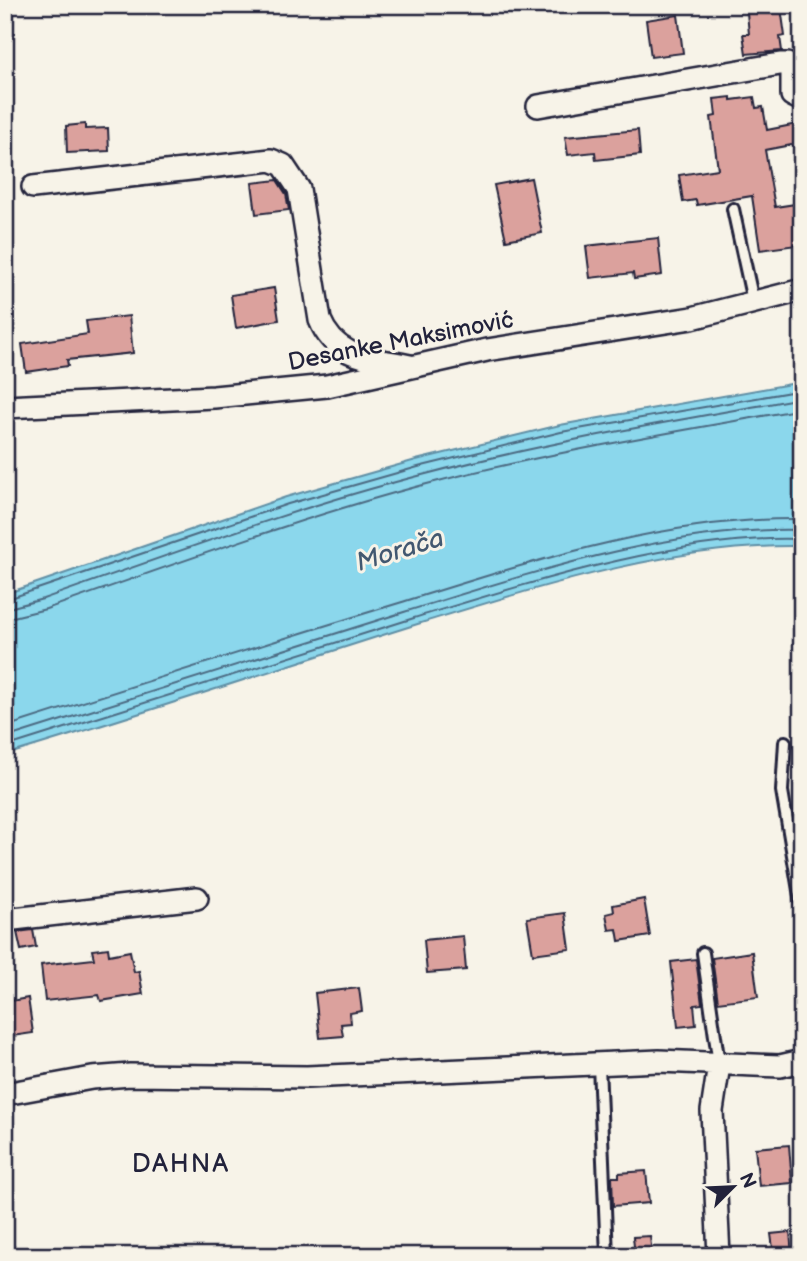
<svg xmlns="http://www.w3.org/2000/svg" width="807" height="1261" viewBox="0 0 807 1261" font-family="'Balsamiq Sans',sans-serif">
  <rect width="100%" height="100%" fill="#f7f3e8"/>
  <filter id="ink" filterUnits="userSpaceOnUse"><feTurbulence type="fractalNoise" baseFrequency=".0143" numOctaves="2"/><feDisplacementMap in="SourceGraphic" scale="14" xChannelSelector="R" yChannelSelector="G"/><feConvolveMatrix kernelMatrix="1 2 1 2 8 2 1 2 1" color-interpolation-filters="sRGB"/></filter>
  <g filter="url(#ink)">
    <!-- water -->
    <path fill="#8bd7ec" stroke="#618fa5" stroke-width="2" d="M 802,382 L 802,546 C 674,544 545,585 424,622 C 284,666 146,713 5,755 L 5,594 L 286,497 L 416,460 L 560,425 Z"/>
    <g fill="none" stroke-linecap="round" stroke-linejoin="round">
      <!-- shore -->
      <path stroke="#4c6a82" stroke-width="2" d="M 5,600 L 288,504 L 418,467 L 561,432 L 802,390
        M 5,609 L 43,599 C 169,555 293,508 422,475 C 547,442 674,421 802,398
        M 5,619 L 46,609 C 171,566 295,519 423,485 C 548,452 675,432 802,409
        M 5,727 C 136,685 267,643 399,603 C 528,563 665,517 802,519
        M 5,738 C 138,695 271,653 404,612 C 528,574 670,526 802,530
        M 5,747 C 142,704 278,660 414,618 C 529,583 681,534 802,539"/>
    </g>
    <!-- building -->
    <path fill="#dba19d" stroke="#22223b" stroke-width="2" d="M 781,8 L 785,36 L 780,37 L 782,51 L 746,54 L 743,34 L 749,34 L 747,13 Z
      M 678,15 L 683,53 L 651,57 L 646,20 Z
      M 731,97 L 731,100 L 754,97 L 756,108 L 763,107 L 767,130 L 802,123 L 802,143 L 765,150 L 775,207 L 802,203 L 802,234 L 796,235 L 797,245 L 760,250 L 752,196 L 697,205 L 696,200 L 683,202 L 679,175 L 718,169 L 711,117 L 716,116 L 714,99 Z
      M 85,124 L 85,129 L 108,128 L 109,151 L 67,153 L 66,126 Z
      M 638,130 L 640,155 L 596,160 L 595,152 L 568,155 L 565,137 Z
      M 531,178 L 542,233 L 506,240 L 494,185 Z
      M 277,180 L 286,194 L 289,210 L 256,214 L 252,183 Z
      M 658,238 L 662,275 L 634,279 L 633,273 L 590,278 L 586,246 Z
      M 274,288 L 279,320 L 236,328 L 231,295 Z
      M 129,316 L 133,353 L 67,360 L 68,366 L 26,372 L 22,344 L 88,334 L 86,321 Z
      M 644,899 L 650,936 L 619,941 L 617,929 L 609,930 L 606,914 L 614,912 L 613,905 Z
      M 565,913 L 570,949 L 533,954 L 527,918 Z
      M 33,930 L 36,947 L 21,950 L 17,932 Z
      M 463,936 L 466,970 L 427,973 L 424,940 Z
      M 108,948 L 109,955 L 130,951 L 134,972 L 139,971 L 143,994 L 101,1001 L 99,995 L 45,1001 L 41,965 L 94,959 L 92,950 Z
      M 752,952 L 758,997 L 718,1002 L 712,958 Z
      M 696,959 L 702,1004 L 694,1005 L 696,1025 L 678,1027 L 671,962 Z
      M 359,988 L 362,1011 L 350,1013 L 351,1023 L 341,1024 L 343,1036 L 320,1038 L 315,993 Z
      M 28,998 L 33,1033 L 5,1037 L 5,1002 Z
      M 789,1145 L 792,1183 L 759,1186 L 755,1148 Z
      M 646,1171 L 649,1203 L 613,1206 L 612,1177 L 619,1177 L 619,1173 Z
      M 790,1232 L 792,1256 L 774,1256 L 771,1234 Z
      M 650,1236 L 652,1256 L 635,1256 L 633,1237 Z"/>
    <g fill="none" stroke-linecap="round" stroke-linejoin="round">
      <!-- service casing -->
      <g stroke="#22223b" stroke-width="16">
        <path id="service" d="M 733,209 L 753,301
          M 785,742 L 782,791 L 802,908
          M 703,953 L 719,1064
          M 599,1065 L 607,1256"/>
      </g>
      <!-- minor casing -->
      <g stroke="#22223b" stroke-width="26">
        <path id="minor" d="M 538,106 L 780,64 L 787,64 L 792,70 L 792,95 L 802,100
          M 33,187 L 271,160 L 283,165 L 299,189 L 320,320 C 336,360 373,358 410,366
          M 5,407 L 214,397 L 327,386 L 487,350 L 692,318 L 802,290
          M 5,920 L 197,898
          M 5,1094 L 92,1078 L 130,1075 L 307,1077 L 659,1061 L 780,1066 L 802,1061
          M 719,1256 L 712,1111 L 719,1065"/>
      </g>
      <!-- service -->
      <use href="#service" stroke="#f7f3e8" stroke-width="10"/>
      <!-- minor -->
      <use href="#minor" stroke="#f7f3e8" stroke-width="21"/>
    </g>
  </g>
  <g text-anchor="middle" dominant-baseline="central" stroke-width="6" stroke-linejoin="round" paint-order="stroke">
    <!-- street labels -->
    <g font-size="24" fill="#22223b" stroke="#f7f3e8">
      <text transform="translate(401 341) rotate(-11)">Desanke Maksimović</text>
    </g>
    <!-- water labels -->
    <g font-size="26" font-style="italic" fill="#425870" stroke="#f7f3e8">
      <text transform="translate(400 551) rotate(-17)">Morača</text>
    </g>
    <!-- neighbourhood labels -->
    <g font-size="26" letter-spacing="2" fill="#22223b" stroke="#f7f3e8">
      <text x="181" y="1164">DAHNA</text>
    </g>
  </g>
  <!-- margin -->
  <rect width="807" height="1261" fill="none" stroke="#f7f3e8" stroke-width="28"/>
  <rect x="14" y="14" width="779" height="1233" fill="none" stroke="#22223b" stroke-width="2.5" filter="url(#ink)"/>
  <!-- north arrow -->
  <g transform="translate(733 1187) rotate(66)" stroke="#f7f3e8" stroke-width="5" paint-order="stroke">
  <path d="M0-5L12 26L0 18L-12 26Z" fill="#22223b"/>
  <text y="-10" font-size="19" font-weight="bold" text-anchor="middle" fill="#22223b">N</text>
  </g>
</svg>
